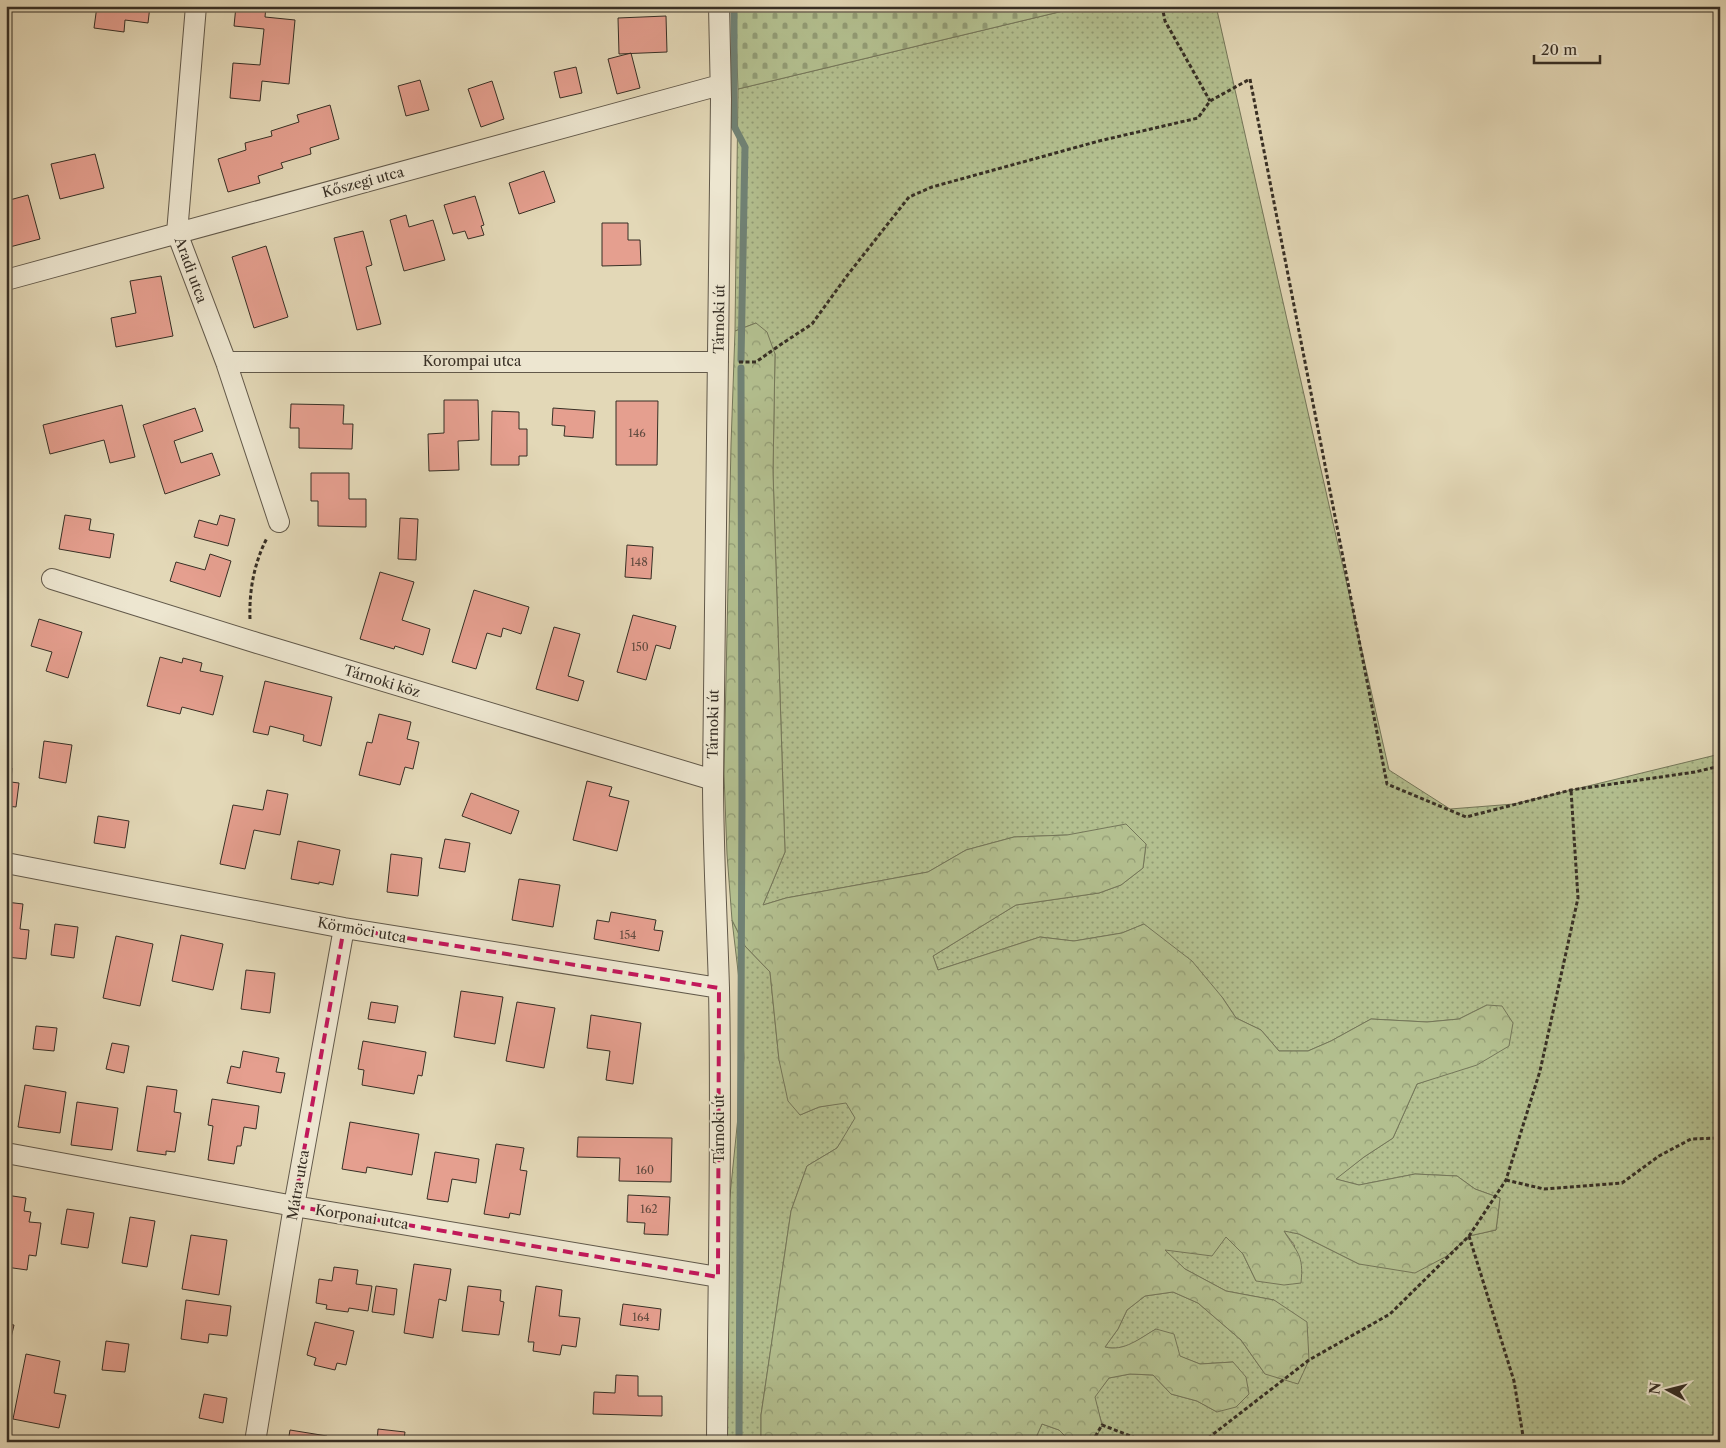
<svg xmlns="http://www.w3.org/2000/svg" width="1726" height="1448" viewBox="0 0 1726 1448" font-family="'Libre Caslon Text',serif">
  <defs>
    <pattern id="green-dots" width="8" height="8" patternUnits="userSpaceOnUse" patternTransform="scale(1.25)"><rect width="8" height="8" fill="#b3bf8f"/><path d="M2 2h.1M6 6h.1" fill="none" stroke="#929c75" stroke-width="1.8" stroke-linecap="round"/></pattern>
    <pattern id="forest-crowns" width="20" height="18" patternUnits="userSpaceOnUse" patternTransform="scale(1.25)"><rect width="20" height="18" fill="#b3bf8f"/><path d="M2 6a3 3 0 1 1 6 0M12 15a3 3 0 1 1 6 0" fill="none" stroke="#929c75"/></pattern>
    <pattern id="cemetery-stones" width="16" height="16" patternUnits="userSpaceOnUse" patternTransform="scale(1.25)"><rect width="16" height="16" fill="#b3bf8f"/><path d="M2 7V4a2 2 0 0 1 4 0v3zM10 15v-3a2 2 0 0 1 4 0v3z" fill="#929c75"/></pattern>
  </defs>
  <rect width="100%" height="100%" fill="#e3d8b7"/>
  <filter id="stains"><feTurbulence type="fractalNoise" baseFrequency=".004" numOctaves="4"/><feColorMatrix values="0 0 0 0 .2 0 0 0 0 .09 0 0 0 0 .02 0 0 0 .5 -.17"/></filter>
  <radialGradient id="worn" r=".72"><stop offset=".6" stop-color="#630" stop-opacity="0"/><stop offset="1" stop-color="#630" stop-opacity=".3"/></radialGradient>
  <!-- green -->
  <path fill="url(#green-dots)" stroke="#75775a" d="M 1084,6 L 1216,6 L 1389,770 L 1450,809 L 1514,804 L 1720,754 L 1720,1442 L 1094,1442 L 1102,1424 L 1094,1397 L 1109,1378 L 1130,1374 L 1153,1375 L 1171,1394 L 1197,1401 L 1217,1412 L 1233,1362 L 1200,1364 L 1179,1356 L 1156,1329 C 1139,1339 1125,1352 1105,1347 L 1118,1329 L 1127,1310 L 1145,1296 L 1173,1292 L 1198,1303 L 1241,1340 L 1265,1374 L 1274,1300 L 1226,1291 L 1185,1269 L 1164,1250 L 1226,1237 L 1243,1254 L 1256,1281 L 1295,1246 L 1283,1230 L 1299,1234 L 1359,1264 L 1447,1256 L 1469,1236 L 1496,1230 L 1500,1198 L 1475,1189 L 1457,1176 L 1415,1174 L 1359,1185 L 1335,1179 L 1364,1157 L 1393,1138 L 1417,1084 L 1445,1074 L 1487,1005 L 1459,1019 L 1427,1022 L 1371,1019 L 1331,1041 L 1308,1051 L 1279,1051 L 1261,1030 L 1236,1018 L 1222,997 L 1144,924 L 1122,933 L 1074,941 L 1040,937 L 938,970 L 933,956 L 1016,905 L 1099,893 L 1121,885 L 1143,868 L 1146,844 L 1066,835 L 1014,837 L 966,850 L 928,872 L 786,898 L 763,905 L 785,852 L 773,472 L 775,354 L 756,323 L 735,331 L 738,89 Z
    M 732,920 L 745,946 L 770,972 L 779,1060 L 800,1115 L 819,1107 L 846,1102 L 856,1119 L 837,1148 L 807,1166 L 791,1211 L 761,1415 L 761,1442 L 718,1442 L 727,1225 L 744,1058 L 740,988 Z
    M 1042,1424 L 1059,1430 L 1071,1442 L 1034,1442 Z"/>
  <!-- forest -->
  <path fill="url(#forest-crowns)" stroke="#75775a" d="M 756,323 L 767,332 L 775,354 L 773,472 L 785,852 L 763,905 L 786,898 L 928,872 L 966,850 L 1014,837 L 1067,835 L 1126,824 L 1146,844 L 1143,868 L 1121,885 L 1099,893 L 1016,905 L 933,956 L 938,970 L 1040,937 L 1074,941 L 1122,933 L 1144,924 L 1192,961 L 1222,997 L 1236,1018 L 1261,1030 L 1279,1051 L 1308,1051 L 1331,1041 L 1371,1019 L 1427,1022 L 1459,1019 L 1487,1005 L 1502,1006 L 1513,1023 L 1509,1046 L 1477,1065 L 1417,1084 L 1393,1138 L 1364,1157 L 1336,1179 L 1359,1185 L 1415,1174 L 1457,1176 L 1475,1189 L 1500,1198 L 1496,1230 L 1469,1236 L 1447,1256 L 1415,1273 L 1359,1264 L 1299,1234 L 1284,1231 C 1297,1253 1304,1254 1301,1283 L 1284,1285 L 1256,1281 L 1243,1254 L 1226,1237 L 1212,1256 L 1165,1250 L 1185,1269 L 1226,1291 L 1274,1300 L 1307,1322 L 1309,1360 L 1298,1384 L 1265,1374 L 1241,1340 L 1198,1303 L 1173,1292 L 1145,1296 L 1127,1310 L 1118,1329 L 1105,1347 C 1124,1352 1140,1338 1156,1329 L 1174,1334 L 1180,1356 L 1200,1364 L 1233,1362 L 1246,1377 L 1249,1394 L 1236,1407 L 1217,1412 L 1197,1401 L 1171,1394 L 1153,1375 L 1130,1374 L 1109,1378 L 1095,1397 L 1102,1425 L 1094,1442 L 1071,1442 L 1059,1430 L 1042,1424 L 1034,1442 L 761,1442 L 761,1415 L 791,1211 L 807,1166 L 837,1148 L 855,1118 L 846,1103 L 819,1107 L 800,1115 L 788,1101 L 779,1060 L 770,972 L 745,946 L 732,920 L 727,854 L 724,774 L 731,445 L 735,331 Z"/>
  <!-- cemetery -->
  <path fill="url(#cemetery-stones)" stroke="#75775a" d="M 735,6 L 1084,6 L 738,89 Z"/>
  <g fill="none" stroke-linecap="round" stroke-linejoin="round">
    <!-- stream -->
    <path stroke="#708275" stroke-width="7" d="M 734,6 L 734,126 L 745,147 L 741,360
      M 739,1442 L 742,805 L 741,368"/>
  </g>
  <!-- building -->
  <path fill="#e59f8f" stroke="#372f25" d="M 97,6 L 150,6 L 148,23 L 125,20 L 124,32 L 94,28 Z
    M 236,6 L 266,6 L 265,17 L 295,20 L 289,84 L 262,81 L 260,101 L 230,98 L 233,63 L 260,65 L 264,29 L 234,26 Z
    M 666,16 L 667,52 L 619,54 L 618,18 Z
    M 631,53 L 640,88 L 617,94 L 608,59 Z
    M 576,67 L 582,93 L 560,98 L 554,72 Z
    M 420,80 L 429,110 L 406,116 L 398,86 Z
    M 492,81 L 504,119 L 481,127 L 468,89 Z
    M 330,105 L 339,139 L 310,148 L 311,154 L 281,163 L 283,168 L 258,176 L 260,183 L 228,192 L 218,159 L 246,150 L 245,143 L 272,136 L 271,131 L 299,122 L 297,115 Z
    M 95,154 L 104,188 L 60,199 L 51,164 Z
    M 544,171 L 555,202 L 519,214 L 509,183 Z
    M 28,195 L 40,239 L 6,248 L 6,201 Z
    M 475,196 L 484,225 L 481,226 L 484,235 L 468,239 L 465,231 L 453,234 L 444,205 Z
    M 406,215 L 409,227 L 433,220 L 445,260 L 404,271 L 390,220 Z
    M 602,223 L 628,223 L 628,240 L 640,240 L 641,265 L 602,266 Z
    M 363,231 L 372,265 L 366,267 L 381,324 L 357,330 L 334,238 Z
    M 266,246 L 288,317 L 254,328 L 232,257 Z
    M 161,276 L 173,336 L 116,347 L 111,318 L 136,313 L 130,281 Z
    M 444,400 L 478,400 L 479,440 L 458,441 L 459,470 L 429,471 L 428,434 L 444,433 Z
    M 616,401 L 658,401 L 657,465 L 616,465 Z
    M 291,404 L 344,405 L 343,424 L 353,424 L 352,449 L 299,448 L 299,428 L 290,428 Z
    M 122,405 L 135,457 L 110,463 L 104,440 L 50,454 L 43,425 Z
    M 195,408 L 203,431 L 174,441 L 181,463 L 212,453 L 220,475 L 165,494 L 143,425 Z
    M 553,408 L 595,411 L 593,438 L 564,436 L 565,426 L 552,425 Z
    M 492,411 L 519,412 L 519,429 L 527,429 L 527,456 L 519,456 L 519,465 L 491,465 Z
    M 311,473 L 349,473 L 349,499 L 366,499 L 366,527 L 318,526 L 318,501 L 311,501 Z
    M 65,515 L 91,519 L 89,530 L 114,534 L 110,558 L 59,549 Z
    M 220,515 L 235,519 L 228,546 L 194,537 L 199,520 L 217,525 Z
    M 400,518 L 418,519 L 416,560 L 398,559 Z
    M 627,545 L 653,547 L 651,579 L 625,577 Z
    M 210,554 L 231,561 L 220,597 L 170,581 L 176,562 L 205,570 Z
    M 380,572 L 414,582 L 402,620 L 430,629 L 423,655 L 395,646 L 394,649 L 360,639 Z
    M 474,590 L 529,607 L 521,634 L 503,628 L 501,637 L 487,633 L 476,669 L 452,662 Z
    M 633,615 L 676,626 L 670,649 L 656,645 L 646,680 L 617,672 Z
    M 39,619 L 82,632 L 68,678 L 46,671 L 52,652 L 31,646 Z
    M 554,627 L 580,634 L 568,676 L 584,681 L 578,701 L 536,689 Z
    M 160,657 L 182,663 L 183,658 L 202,663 L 200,671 L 223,676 L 213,715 L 182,707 L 180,714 L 147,706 Z
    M 265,681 L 332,697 L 321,746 L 303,741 L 304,735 L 270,726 L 268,735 L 253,732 Z
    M 379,714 L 411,722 L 407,739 L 419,742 L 413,769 L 405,767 L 400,785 L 359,775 L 367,742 L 372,743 Z
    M 44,741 L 72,745 L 66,783 L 39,778 Z
    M 6,768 L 12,768 L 11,782 L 19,783 L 16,807 L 6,806 Z
    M 587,781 L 612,787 L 609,796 L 629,801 L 617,851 L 573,840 Z
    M 267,790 L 288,794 L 280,835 L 254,830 L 245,869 L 220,864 L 233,805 L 263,810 Z
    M 471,793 L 519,811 L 511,834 L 462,816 Z
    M 98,816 L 129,821 L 125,848 L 94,843 Z
    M 445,839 L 470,843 L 465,872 L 439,868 Z
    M 298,841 L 340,850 L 333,885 L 319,882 L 319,884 L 291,879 Z
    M 391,854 L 422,858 L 418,896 L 387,892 Z
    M 519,879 L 560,885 L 553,927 L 512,920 Z
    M 6,902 L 23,904 L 20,929 L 29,930 L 26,959 L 6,957 Z
    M 611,912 L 656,920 L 654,930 L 663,931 L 659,951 L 594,939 L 597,920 L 609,922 Z
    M 55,924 L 78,927 L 74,958 L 51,955 Z
    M 181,935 L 223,944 L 213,990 L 172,981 Z
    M 116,936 L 153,944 L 140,1006 L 103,998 Z
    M 246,970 L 275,973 L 270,1013 L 241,1009 Z
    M 461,991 L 503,997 L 495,1044 L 454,1037 Z
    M 371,1002 L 398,1006 L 395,1023 L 368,1019 Z
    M 517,1002 L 555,1008 L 544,1068 L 506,1061 Z
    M 591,1015 L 641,1023 L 633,1084 L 606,1080 L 610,1051 L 587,1048 Z
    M 36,1026 L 57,1028 L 54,1051 L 33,1049 Z
    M 363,1041 L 426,1052 L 422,1076 L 418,1075 L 414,1094 L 362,1085 L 364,1070 L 358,1069 Z
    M 112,1043 L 129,1046 L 124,1073 L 106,1069 Z
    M 243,1051 L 279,1058 L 276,1072 L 285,1073 L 281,1093 L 227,1083 L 231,1066 L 240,1068 Z
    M 25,1085 L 66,1092 L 60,1133 L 18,1127 Z
    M 147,1086 L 177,1090 L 174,1112 L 181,1113 L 175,1152 L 166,1151 L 166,1155 L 137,1151 Z
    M 212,1099 L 259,1106 L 256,1129 L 244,1127 L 241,1146 L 237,1146 L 234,1164 L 208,1160 L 213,1126 L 208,1125 Z
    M 77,1102 L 118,1108 L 112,1150 L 71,1145 Z
    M 350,1122 L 419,1134 L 412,1175 L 367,1167 L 366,1173 L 342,1169 Z
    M 578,1137 L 672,1138 L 671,1182 L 619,1181 L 620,1158 L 577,1157 Z
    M 496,1144 L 524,1148 L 520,1170 L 527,1171 L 520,1215 L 510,1213 L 509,1218 L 484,1214 Z
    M 435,1152 L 479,1159 L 476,1183 L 452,1179 L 448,1202 L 427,1199 Z
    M 6,1195 L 26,1198 L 24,1211 L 31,1212 L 29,1222 L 41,1223 L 36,1256 L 29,1255 L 27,1270 L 6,1267 Z
    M 628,1195 L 670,1197 L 668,1235 L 644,1234 L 645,1223 L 627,1222 Z
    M 67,1209 L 94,1213 L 88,1248 L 61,1244 Z
    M 130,1217 L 155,1221 L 147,1267 L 122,1263 Z
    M 191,1235 L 227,1240 L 219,1295 L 182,1289 Z
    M 414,1264 L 451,1269 L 446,1301 L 439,1299 L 433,1338 L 404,1333 Z
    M 334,1267 L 358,1270 L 356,1284 L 372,1286 L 368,1311 L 349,1308 L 348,1312 L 326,1309 L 327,1305 L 316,1303 L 319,1279 L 332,1281 Z
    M 376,1286 L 397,1289 L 394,1315 L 372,1312 Z
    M 468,1286 L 501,1290 L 500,1301 L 504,1302 L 499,1335 L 462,1331 Z
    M 536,1286 L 562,1290 L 559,1316 L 580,1318 L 576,1347 L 562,1345 L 560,1355 L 533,1351 L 534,1342 L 528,1342 Z
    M 186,1300 L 231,1306 L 227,1336 L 209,1334 L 208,1343 L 181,1339 Z
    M 623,1304 L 661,1309 L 659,1330 L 620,1325 Z
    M 315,1322 L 354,1331 L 346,1365 L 337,1363 L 335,1370 L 314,1365 L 316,1358 L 307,1355 Z
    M 6,1324 L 14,1325 L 10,1342 L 6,1342 Z
    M 106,1341 L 129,1344 L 125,1372 L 102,1370 Z
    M 26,1354 L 60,1361 L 54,1393 L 66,1395 L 59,1428 L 13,1419 Z
    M 616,1375 L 638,1376 L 638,1396 L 662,1396 L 662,1416 L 593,1414 L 594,1392 L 615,1393 Z
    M 204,1394 L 227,1398 L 223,1423 L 199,1418 Z
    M 378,1429 L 405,1432 L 404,1439 L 418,1442 L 377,1442 Z
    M 290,1430 L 327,1436 L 326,1442 L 288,1442 Z
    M 634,1439 L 668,1441 L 667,1442 L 634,1442 Z"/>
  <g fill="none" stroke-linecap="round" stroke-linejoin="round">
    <!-- minor casing -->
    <g stroke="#62594a" stroke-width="22">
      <path id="minor" d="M 196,6 L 177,233 L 226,362 L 279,522
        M 6,280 L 720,85
        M 226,362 L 718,362
        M 52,579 L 257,643 L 713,780
        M 6,863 L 344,928 L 719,988
        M 6,1153 L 294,1206 L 718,1277
        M 255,1442 L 294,1206 L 344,928
        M 717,1442 C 718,1291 722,1139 719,988 C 717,919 713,849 713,780 L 721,99 L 719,6"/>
    </g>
    <!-- path -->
    <path stroke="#372f25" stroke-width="3" stroke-dasharray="4 2.5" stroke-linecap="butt" d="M 1162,6 L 1165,21 L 1210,101
      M 739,362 L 756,362 L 783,343 L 812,324 L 846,277 L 909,197 L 932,187 L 1099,141 L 1198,118 L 1210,101 L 1250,79 L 1387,784 L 1466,817 L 1571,790 L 1695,772 L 1720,766
      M 250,619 C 249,591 254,563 267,538
      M 1506,1180 L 1544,1189 L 1622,1183 L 1659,1156 L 1691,1139 L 1720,1138
      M 1469,1236 L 1514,1381 L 1524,1442
      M 1092,1442 L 1102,1425 L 1146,1442
      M 1203,1442 L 1309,1360 L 1390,1314 L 1469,1236 L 1506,1180 L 1540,1071 L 1578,898 L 1571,790"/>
    <!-- minor -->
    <use href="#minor" stroke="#ede6d0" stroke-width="20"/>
  </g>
  <!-- marked area -->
  <path fill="none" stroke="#c2185b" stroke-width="4" stroke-dasharray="10 6" stroke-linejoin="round" d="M 344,928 L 719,988 L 718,1277 L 294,1206 Z"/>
  <g text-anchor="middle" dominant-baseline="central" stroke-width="4" stroke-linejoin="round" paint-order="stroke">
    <!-- number labels -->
    <g font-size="11" fill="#624b40">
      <text x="637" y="433">146</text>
      <text x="639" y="562">148</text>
      <text x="640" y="647">150</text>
      <text x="628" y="935">154</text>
      <text x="645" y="1170">160</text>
      <text x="649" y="1209">162</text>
      <text x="641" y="1317">164</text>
    </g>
    <!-- street labels -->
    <g font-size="14" fill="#372f25" stroke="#ede6d0">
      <text transform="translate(363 182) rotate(-15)">Kőszegi utca</text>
      <text transform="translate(191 270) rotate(70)">Aradi utca</text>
      <text transform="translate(719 319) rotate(-89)">Tárnoki út</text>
      <text x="472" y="361">Korompai utca</text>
      <text transform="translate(382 681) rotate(17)">Tárnoki köz</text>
      <text transform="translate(713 724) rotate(-89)">Tárnoki út</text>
      <text transform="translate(362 930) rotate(10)">Körmöci utca</text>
      <text transform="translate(719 1129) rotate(-90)">Tárnoki út</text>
      <text transform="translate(298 1185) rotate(-80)">Mátra utca</text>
      <text transform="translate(362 1217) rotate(9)">Korponai utca</text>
    </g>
  </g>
  <!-- margin -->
  <rect width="1726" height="1448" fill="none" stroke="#e3d8b7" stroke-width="25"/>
  <rect x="8" y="8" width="1711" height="1433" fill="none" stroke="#372f25" stroke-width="2.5"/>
  <rect x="12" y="12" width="1701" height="1423" fill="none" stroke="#372f25"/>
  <!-- north arrow -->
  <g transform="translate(1668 1390) rotate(277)" stroke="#ede6d0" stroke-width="4" paint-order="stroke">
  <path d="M0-4L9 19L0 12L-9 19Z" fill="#372f25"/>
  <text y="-8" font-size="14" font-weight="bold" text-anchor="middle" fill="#372f25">N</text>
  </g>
  <!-- scale -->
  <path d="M1534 55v8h66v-8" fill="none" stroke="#372f25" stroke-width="2.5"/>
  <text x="1541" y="55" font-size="15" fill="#372f25" stroke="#ede6d0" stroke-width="4" paint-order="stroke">20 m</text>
  <rect width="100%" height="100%" filter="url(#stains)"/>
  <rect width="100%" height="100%" fill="url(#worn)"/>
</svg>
